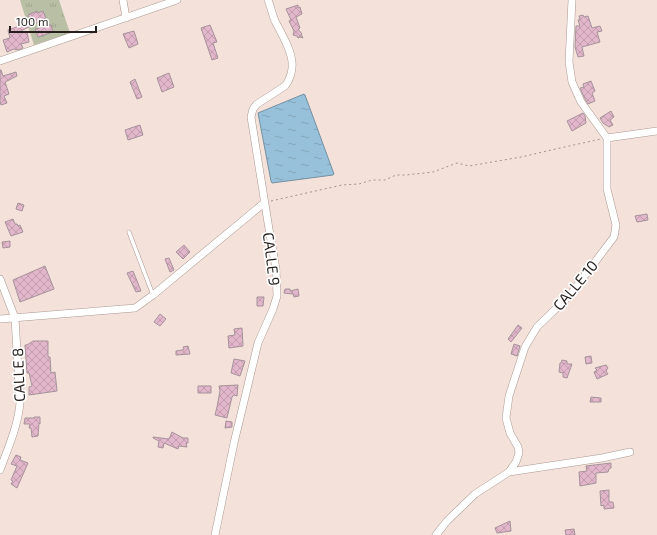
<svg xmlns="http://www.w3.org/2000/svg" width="657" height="535" viewBox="0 0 657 535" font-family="'Exo 2',sans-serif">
  <defs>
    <pattern id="park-tufts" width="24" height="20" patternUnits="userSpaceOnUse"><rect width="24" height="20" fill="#b8bfa4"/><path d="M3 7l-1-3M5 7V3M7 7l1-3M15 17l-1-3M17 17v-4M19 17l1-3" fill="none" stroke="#9ea48d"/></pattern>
    <pattern id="water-ripples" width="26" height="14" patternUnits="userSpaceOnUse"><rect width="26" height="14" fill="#97c1da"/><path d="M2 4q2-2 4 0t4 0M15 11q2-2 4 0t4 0" fill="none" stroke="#82a5ba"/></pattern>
    <pattern id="building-cross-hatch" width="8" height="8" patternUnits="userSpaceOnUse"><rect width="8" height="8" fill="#e3b7cb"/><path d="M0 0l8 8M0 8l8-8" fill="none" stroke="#c39dae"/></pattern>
  </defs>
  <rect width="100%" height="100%" fill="#f4e1d9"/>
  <!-- park -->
  <path fill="url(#park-tufts)" d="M 20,0 L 59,0 L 70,33 L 34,45 Z"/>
  <!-- water -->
  <path fill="url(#water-ripples)" stroke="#7590a1" d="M 304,94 L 305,95 L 334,174 L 333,175 L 272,183 L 271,181 L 258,113 Z"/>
  <!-- building -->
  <path fill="url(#building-cross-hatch)" stroke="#a5939b" d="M 298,5 L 298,8 L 300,7 L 302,14 L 296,17 L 300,28 L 298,29 L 302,34 L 301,34 L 303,38 L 300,37 L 298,38 L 297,36 L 293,35 L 294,31 L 289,21 L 291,20 L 286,9 Z
    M 37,11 L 38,13 L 43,11 L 46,18 L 19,32 L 19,33 L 27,32 L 29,42 L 21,44 L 23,48 L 18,50 L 14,49 L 7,52 L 3,40 L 10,38 L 8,30 L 31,22 L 28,15 Z
    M 583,15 L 584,17 L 588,16 L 592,28 L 600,26 L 602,31 L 597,32 L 600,42 L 582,47 L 584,56 L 578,57 L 575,47 L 576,26 L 580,26 L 578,20 L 580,19 L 579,16 Z
    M 51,25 L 53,32 L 38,37 L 35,29 Z
    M 210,25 L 217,42 L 213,43 L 218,58 L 212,60 L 201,28 Z
    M 134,31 L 138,44 L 129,48 L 123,34 Z
    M 0,70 L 1,70 L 3,76 L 16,72 L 17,76 L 5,82 L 9,94 L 4,96 L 7,103 L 1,105 L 0,102 Z
    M 169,73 L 174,87 L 162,92 L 157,78 Z
    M 135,79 L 142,97 L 137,99 L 130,82 Z
    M 591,81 L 595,91 L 592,93 L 595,101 L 588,104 L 585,99 L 580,88 L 584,87 L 583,84 Z
    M 611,111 L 614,117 L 610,120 L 613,125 L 609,127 L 603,123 L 600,118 Z
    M 583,113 L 585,116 L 586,123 L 572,131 L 567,121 Z
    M 140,125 L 143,135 L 128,140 L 125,130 Z
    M 18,203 L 24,205 L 22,211 L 16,209 Z
    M 647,214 L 648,220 L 637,222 L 635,216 Z
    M 13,219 L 15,224 L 17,224 L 18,226 L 20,225 L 23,232 L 11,236 L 5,222 Z
    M 10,241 L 10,247 L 3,248 L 2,242 Z
    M 184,245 L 190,252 L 183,259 L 176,252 Z
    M 169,258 L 174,270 L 170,272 L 165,259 Z
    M 45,266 L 54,289 L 20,302 L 13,280 Z
    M 133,271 L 141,291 L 136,292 L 127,273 Z
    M 285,289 L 290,289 L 290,291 L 298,289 L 299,296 L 294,297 L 293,294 L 284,293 Z
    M 257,297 L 264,297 L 263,306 L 257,306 Z
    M 160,314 L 166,319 L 160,326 L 154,322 Z
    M 518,325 L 522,328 L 511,342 L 508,339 Z
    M 242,328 L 243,346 L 229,348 L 228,336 L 235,335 L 234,329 Z
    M 33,341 L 48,341 L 48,357 L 50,357 L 51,373 L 55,372 L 57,391 L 29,395 L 29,387 L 32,386 L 29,373 L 27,373 L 25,345 L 27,345 Z
    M 514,344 L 520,346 L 517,356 L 511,354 Z
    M 188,346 L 190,354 L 176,355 L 176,351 L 182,350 L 184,349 L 183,347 Z
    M 591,356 L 592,363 L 586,364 L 585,357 Z
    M 234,359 L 245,361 L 240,376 L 231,373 Z
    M 562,360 L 567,361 L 567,364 L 572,364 L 567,378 L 563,377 L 563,373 L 559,372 L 560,363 L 561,363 Z
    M 606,365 L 608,368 L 606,371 L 608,374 L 597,379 L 594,372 L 597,370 L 595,368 Z
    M 238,385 L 237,396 L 234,395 L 232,397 L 227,418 L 215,415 L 217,407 L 220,391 L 219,386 Z
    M 198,386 L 211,386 L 211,393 L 198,393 Z
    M 591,397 L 601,398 L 601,402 L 590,402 Z
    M 34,417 L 40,417 L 40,424 L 39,423 L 38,436 L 32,437 L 31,428 L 29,428 L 30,424 L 24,424 L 25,418 L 34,418 Z
    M 226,421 L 232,422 L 232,427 L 225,428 Z
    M 172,432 L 183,438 L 188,438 L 188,443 L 186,443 L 187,447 L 179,446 L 178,449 L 164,443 L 163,448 L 158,447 L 159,441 L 153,438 L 153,437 L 169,439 Z
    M 16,455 L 21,457 L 20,460 L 28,463 L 17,488 L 11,484 L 13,481 L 11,480 L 17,466 L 11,464 Z
    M 611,463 L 611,468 L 609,469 L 608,472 L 596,473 L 596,483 L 580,486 L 579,472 L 587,471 L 586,466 Z
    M 609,490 L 609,502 L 613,502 L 614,508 L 604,509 L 604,505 L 601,506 L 600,491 Z
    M 510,521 L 511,531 L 497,533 L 495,528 Z
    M 574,529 L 575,535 L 566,535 L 565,530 Z"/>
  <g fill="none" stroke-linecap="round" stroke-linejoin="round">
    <!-- lane casing -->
    <g stroke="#ab9992" stroke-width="4.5">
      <path id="lane" d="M 129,232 L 153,295"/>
    </g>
    <!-- street casing -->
    <g stroke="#ab9992" stroke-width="8">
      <path id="street" d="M 123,0 L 126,18
        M 0,61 L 177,0
        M 607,138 L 657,131
        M 0,279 L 15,318 L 20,403 C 18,426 8,448 0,470
        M 0,319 L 135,308 L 153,295 L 264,203
        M 509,472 L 602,458 L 630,452
        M 215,535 L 234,443 L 258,343 L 273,309 L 277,296 L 276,269 L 269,229 L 251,117 L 253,109 L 257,104 L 285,86 C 290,80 293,70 292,62 C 291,49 281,33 275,21 C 272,14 271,7 268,0
        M 436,535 L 447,521 L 475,494 L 509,472 L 516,462 L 519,453 L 518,447 L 510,433 L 506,418 L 509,396 L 525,347 L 537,327 L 570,295 L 614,237 L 616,225 L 607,189 L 607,138 L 581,102 L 572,82 L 569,62 L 572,0"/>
    </g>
    <!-- path -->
    <path stroke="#a1938d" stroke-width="1" stroke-dasharray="2 3" stroke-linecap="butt" d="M 271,201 L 342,185 L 359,184 L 372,180 L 385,180 L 396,175 L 406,175 L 433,172 L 457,163 L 469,166 L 521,157 L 569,146 L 601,139"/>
    <!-- lane -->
    <use href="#lane" stroke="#fff" stroke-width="3.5"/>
    <!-- street -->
    <use href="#street" stroke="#fff" stroke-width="7"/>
  </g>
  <g text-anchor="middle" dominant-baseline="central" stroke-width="3.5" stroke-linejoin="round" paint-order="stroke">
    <!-- street labels -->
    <g font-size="15" fill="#251e1b" stroke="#fff">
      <text transform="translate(272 259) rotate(83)">CALLE 9</text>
      <text transform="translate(575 285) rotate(-50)">CALLE 10</text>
      <text transform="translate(18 375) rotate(-92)">CALLE 8</text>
    </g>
  </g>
  <!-- scale -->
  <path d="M10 26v6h86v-6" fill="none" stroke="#251e1b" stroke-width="2"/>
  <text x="16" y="26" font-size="12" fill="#251e1b" stroke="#ffffff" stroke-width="3" paint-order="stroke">100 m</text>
</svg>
